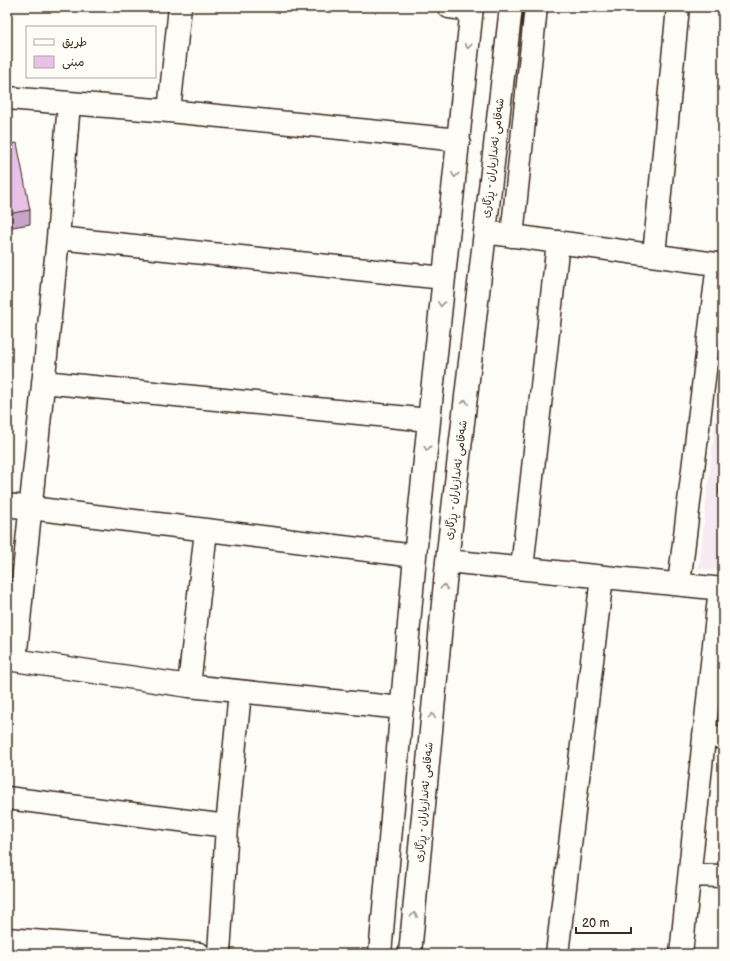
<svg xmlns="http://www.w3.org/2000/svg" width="730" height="961" viewBox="0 0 730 961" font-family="'Balsamiq Sans','Playpen Sans Arabic',sans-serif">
  <rect width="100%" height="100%" fill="#fdfcf7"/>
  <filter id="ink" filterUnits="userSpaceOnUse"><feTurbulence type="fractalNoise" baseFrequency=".025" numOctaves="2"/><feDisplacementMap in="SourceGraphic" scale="8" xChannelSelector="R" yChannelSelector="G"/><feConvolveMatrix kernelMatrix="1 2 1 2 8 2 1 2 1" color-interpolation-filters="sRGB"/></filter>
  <g filter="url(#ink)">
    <!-- built -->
    <path fill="#f7eaf2" d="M 723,351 L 723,571 L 699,569 Z"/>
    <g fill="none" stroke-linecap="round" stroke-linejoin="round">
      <!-- minor casing -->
      <g stroke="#3b2a1e" stroke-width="25">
        <path id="minor" d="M 449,7 L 472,10
          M 7,98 L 169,111 L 459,140
          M 69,103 L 58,238 L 444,278
          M 169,111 L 180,7
          M 485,232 L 723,265
          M 512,236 L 536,7
          M 654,255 L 678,7
          M 43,382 L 429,420
          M 7,505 L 415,556
          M 447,561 L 723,589
          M 522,568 L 558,242
          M 679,584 L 718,264
          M 7,659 L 189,686 L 402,708
          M 15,660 L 58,238
          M 189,686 L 206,530
          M 704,735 L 723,738
          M 7,798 L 227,826
          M 690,875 L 723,876
          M 7,939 L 199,954
          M 219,954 L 227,826 L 240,692
          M 380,954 L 415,556 L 472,7
          M 410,954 L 447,561 L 511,7
          M 557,954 L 602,577
          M 681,954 L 720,588"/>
      </g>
      <!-- minor -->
      <use href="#minor" stroke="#fdfcf7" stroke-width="22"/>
    </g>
    <!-- wall -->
    <path fill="#c8a5c8" stroke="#3b2a1e" d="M 7,145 L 30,210 L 30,224 L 7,228 Z
      M 723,457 L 723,494 L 719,494 L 719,483 Z"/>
    <!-- building -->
    <path fill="#e9c0e8" stroke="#3b2a1e" d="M 17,143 L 30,210 L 7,214 L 7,145 Z
      M 723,457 L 723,484 L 719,483 Z"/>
    <!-- one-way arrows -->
    <defs><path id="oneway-chevron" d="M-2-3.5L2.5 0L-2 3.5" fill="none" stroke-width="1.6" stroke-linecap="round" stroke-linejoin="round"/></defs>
    <g stroke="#9c938a">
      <use href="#oneway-chevron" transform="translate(468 46) rotate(96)"/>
      <use href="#oneway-chevron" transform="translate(455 175) rotate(96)"/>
      <use href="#oneway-chevron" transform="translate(441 304) rotate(96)"/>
      <use href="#oneway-chevron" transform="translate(465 402) rotate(-83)"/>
      <use href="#oneway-chevron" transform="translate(427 448) rotate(96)"/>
      <use href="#oneway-chevron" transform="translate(444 587) rotate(-85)"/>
      <use href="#oneway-chevron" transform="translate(432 716) rotate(-85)"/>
      <use href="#oneway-chevron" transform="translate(414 915) rotate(-85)"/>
    </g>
  </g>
  <g text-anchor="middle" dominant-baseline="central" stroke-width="4" stroke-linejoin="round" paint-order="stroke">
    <!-- street labels -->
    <g font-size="11" fill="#3b2a1e" stroke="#fdfcf7">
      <text transform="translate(493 158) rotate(-83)">شەقامی ئەندازیاران - ڕزگاری</text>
      <text transform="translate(456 480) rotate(-83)">شەقامی ئەندازیاران - ڕزگاری</text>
      <text transform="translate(424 802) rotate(-85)">شەقامی ئەندازیاران - ڕزگاری</text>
    </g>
  </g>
  <!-- margin -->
  <rect width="730" height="961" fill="none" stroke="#fdfcf7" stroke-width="24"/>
  <rect x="12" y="12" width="706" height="937" fill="none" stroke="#3b2a1e" stroke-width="1.5" filter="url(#ink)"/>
  <!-- legend -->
  <rect x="26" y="26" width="130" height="52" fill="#fdfcf7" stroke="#afa8a0"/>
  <rect x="34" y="39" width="20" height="6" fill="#fdfcf7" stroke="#afa8a0"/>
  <text x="62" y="46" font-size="12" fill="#3b2a1e">طريق</text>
  <rect x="34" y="56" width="20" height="12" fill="#e9c0e8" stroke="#afa8a0"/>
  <text x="62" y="66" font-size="12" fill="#3b2a1e">مبنى</text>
  <!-- scale -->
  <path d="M576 927v6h55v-6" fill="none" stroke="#3b2a1e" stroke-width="2"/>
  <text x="582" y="927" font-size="12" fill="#3b2a1e" stroke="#fdfcf7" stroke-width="3" paint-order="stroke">20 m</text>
</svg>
